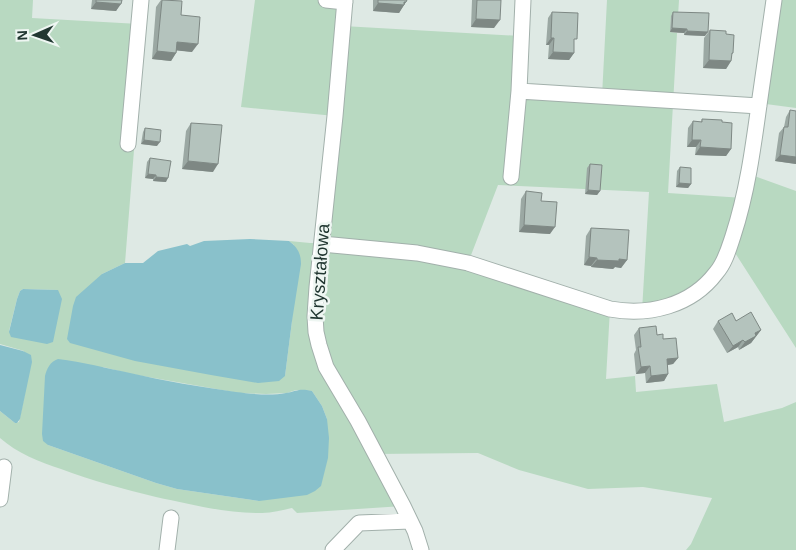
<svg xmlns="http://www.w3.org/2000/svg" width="796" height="550" viewBox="0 0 796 550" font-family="Arial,sans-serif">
  <rect width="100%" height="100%" fill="#dee9e4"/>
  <!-- green -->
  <path fill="#b8d9c1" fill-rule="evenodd" d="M 0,0 L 33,0 L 32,18 L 139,24 L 128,149 L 134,150 L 125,263 L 102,274 L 285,376 L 292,321 L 294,245 L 289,241 L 310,243 L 322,243 L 335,116 L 241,107 L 255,0 L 326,0 L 345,2 L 343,26 L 521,36 L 519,91 L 602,96 L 607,0 L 679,0 L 678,16 L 671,16 L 670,32 L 677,33 L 668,193 L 744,198 L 749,174 L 796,191 L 796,348 L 730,245 L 707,283 L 642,311 L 649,192 L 498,185 L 468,263 L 610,309 L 606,379 L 635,376 L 636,392 L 717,384 L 724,422 L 782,408 L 796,402 L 796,550 L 686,550 L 691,544 L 712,498 L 643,487 L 588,489 L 519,470 L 478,453 L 375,454 L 403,506 L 297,513 L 292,508 C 282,510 272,513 262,513 C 229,514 189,504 156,497 C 124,489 92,481 61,469 C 39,462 17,453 0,438 L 0,411 L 15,423 L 19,422 L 25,393 L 24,351 L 0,344 ZM 23,289 L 58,290 L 9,331 L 17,299 L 20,291 ZM 103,367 L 131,374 L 239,393 L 266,394 L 287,393 L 296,390 L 312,391 L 322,406 L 327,419 L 259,501 L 177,489 L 156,483 L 48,445 Z
    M 774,0 L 796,0 L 796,108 L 759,103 Z"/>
  <!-- water -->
  <path fill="#89c1cb" d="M 250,239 L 289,241 C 297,247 301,253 301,264 L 292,321 L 285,376 L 279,381 L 258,383 L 211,375 L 135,361 L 70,343 L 67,339 L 73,306 L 76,297 L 102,274 L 125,263 L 143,263 L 158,251 L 187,244 L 190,246 L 204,241 Z
    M 23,289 L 58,290 L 62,299 L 53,342 L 47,344 L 11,337 L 9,332 L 17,299 L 20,291 Z
    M 0,345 L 23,351 L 31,355 L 32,362 L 20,419 L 17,423 L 15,423 L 0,411 Z
    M 58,359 C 83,362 106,368 130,373 C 165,381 201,387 236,392 C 252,394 271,396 286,393 C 298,391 299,388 312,391 L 322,406 L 327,419 L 329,438 L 328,458 L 321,486 L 315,491 L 307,495 L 259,501 L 177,489 L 156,483 L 48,445 L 43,441 L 42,434 L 45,376 C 47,368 50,362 58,359 Z"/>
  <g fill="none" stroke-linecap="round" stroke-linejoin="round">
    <!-- minor casing -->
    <g stroke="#a2b0ab" stroke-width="17">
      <path id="minor" d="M 326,0 L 345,2
        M 345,0 L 335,116 L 317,287 L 315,316 L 316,332 L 319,345 L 326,367 L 358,421 L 403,506 L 415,531 L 421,550
        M 519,91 L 759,106
        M 128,144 L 141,0
        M 511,177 L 519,91 L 523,0
        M 322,244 L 417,253 L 468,263 L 610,309 C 649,316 691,306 716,273 C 725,263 729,248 733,236 C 747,193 753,149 759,105 C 764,70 769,35 774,0
        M 0,499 L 4,467
        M 167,550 L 171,518
        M 333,550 L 359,523 L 410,521"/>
    </g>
    <!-- minor -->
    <use href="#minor" stroke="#fff" stroke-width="15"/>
  </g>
  <!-- wall -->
  <path fill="#9ba8a3" d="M 92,0 L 122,0 L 116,11 L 91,9 Z
    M 161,0 L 181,15 L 192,52 L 177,50 L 176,53 L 171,61 L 152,59 L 156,7 Z
    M 373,0 L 407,0 L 399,13 L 373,11 Z
    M 472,0 L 501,0 L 494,28 L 471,27 Z
    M 552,12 L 574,44 L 574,53 L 569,60 L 548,59 L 549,45 L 546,45 L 548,18 Z
    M 673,12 L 705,36 L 684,35 L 684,33 L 670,32 L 671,16 Z
    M 710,30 L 726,34 L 733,53 L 731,55 L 731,61 L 726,69 L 703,68 L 704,38 Z
    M 790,110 L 796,164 L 775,161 L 779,133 L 784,127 L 786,117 Z
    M 702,119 L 722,122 L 731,149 L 726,156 L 695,155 L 696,147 L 687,147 L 688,128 L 693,121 L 701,122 Z
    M 191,123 L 213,172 L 182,169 L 186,131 Z
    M 145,128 L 157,146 L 141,144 L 143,132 Z
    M 150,158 L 166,182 L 153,181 L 153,179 L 145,178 L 147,162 Z
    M 590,164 L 600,191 L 597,195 L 585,194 L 587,168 Z
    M 680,167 L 691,184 L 688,188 L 676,187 L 677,171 Z
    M 526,191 L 541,201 L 550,234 L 519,232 L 521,199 Z
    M 591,228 L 627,260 L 621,268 L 615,267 L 613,269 L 591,267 L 591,266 L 584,265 L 586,236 Z
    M 718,321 L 736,321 L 761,330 L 751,343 L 739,350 L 738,347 L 727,353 L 713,329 Z
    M 639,328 L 657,335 L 663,339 L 678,358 L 673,364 L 667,365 L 668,374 L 664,381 L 646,383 L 645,373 L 636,374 L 634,354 L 636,350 L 634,335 Z"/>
  <!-- shaded-wall -->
  <path fill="#7e8884" d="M 96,2 L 121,4 L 116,11 L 91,9 Z
    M 406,2 L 399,13 L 373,11 L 378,3 Z
    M 476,19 L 500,20 L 494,28 L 471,27 Z
    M 672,28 L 687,29 L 684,33 L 670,32 Z
    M 687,31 L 708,32 L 705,36 L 684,35 Z
    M 551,38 L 554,38 L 549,45 L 546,45 Z
    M 177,42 L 198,44 L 192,52 L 172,50 Z
    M 157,51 L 176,53 L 171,61 L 152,59 Z
    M 553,52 L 574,53 L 569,60 L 548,59 Z
    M 709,60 L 731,61 L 726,69 L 703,68 Z
    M 144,140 L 160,142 L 157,146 L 141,144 Z
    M 692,140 L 701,140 L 696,147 L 687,147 Z
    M 700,147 L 731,149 L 726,156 L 695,155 Z
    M 780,155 L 796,157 L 796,164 L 775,161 Z
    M 188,161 L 218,164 L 213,172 L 182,169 Z
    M 148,174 L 156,175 L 153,179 L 145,178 Z
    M 156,177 L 168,178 L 166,182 L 153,181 Z
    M 679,183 L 691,184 L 688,188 L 676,187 Z
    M 588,190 L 600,191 L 597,195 L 585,194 Z
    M 524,225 L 555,227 L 550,234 L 519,232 Z
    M 589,257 L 597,258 L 591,266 L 584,265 Z
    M 619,259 L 627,260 L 621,268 L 615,267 L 613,269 L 591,267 L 597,260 Z
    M 761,330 L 751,343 L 739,350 L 745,342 L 755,333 Z
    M 743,340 L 738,347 L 727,353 L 733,346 Z
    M 678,358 L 673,364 L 662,366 L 667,359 Z
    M 650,366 L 645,373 L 636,374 L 641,367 Z
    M 668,374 L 664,381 L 646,383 L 651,376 Z"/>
  <!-- building -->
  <path fill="#b4c3bd" stroke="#7e8884" d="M 96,0 L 122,0 L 121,4 L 96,2 Z
    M 162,0 L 182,1 L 181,15 L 200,17 L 198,44 L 177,42 L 176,53 L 157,51 Z
    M 378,0 L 407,0 L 406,2 L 404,2 L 404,5 L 378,3 Z
    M 477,0 L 501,0 L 500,20 L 476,19 Z
    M 552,12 L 578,13 L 577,39 L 574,39 L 574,53 L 553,52 L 554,38 L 551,38 Z
    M 673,12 L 709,13 L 708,32 L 687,31 L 687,29 L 672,28 Z
    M 710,30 L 726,31 L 726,34 L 734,35 L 733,53 L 732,53 L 731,61 L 709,60 Z
    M 790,110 L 796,111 L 796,157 L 780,155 L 784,127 L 788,127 Z
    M 702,119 L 722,120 L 722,122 L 732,123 L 731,149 L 700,147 L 701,140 L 692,140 L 693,121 L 702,122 Z
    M 191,123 L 222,125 L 218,164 L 188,161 Z
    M 145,128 L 161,130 L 160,142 L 144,140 Z
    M 150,158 L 171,161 L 168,178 L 156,177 L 156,175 L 148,174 Z
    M 590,164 L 602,165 L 600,191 L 588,190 Z
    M 680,167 L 691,168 L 691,184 L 679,183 Z
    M 526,191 L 542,193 L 541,201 L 557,202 L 555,227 L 524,225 Z
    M 591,228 L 629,230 L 627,260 L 619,259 L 619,261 L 597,260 L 597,258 L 589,257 Z
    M 751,312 L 761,330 L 755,333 L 756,336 L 745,342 L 743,340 L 733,346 L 718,321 L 732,313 L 736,321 Z
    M 656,326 L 657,335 L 663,334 L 663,339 L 676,338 L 678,358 L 667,359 L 668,374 L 651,376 L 650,366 L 641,367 L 638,347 L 641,347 L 639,328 Z"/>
  <g text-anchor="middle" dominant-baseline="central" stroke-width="5" stroke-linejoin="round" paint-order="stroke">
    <!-- street labels -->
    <g font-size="18" fill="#213731" stroke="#eef6f2">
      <text transform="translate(320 272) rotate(-86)">Kryształowa</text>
    </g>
  </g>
  <!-- north arrow -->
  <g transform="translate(35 35) rotate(268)" stroke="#eef6f2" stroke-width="4" paint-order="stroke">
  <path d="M0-4L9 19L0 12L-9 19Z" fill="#213731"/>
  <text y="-8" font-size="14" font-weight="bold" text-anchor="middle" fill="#213731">N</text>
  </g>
</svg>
